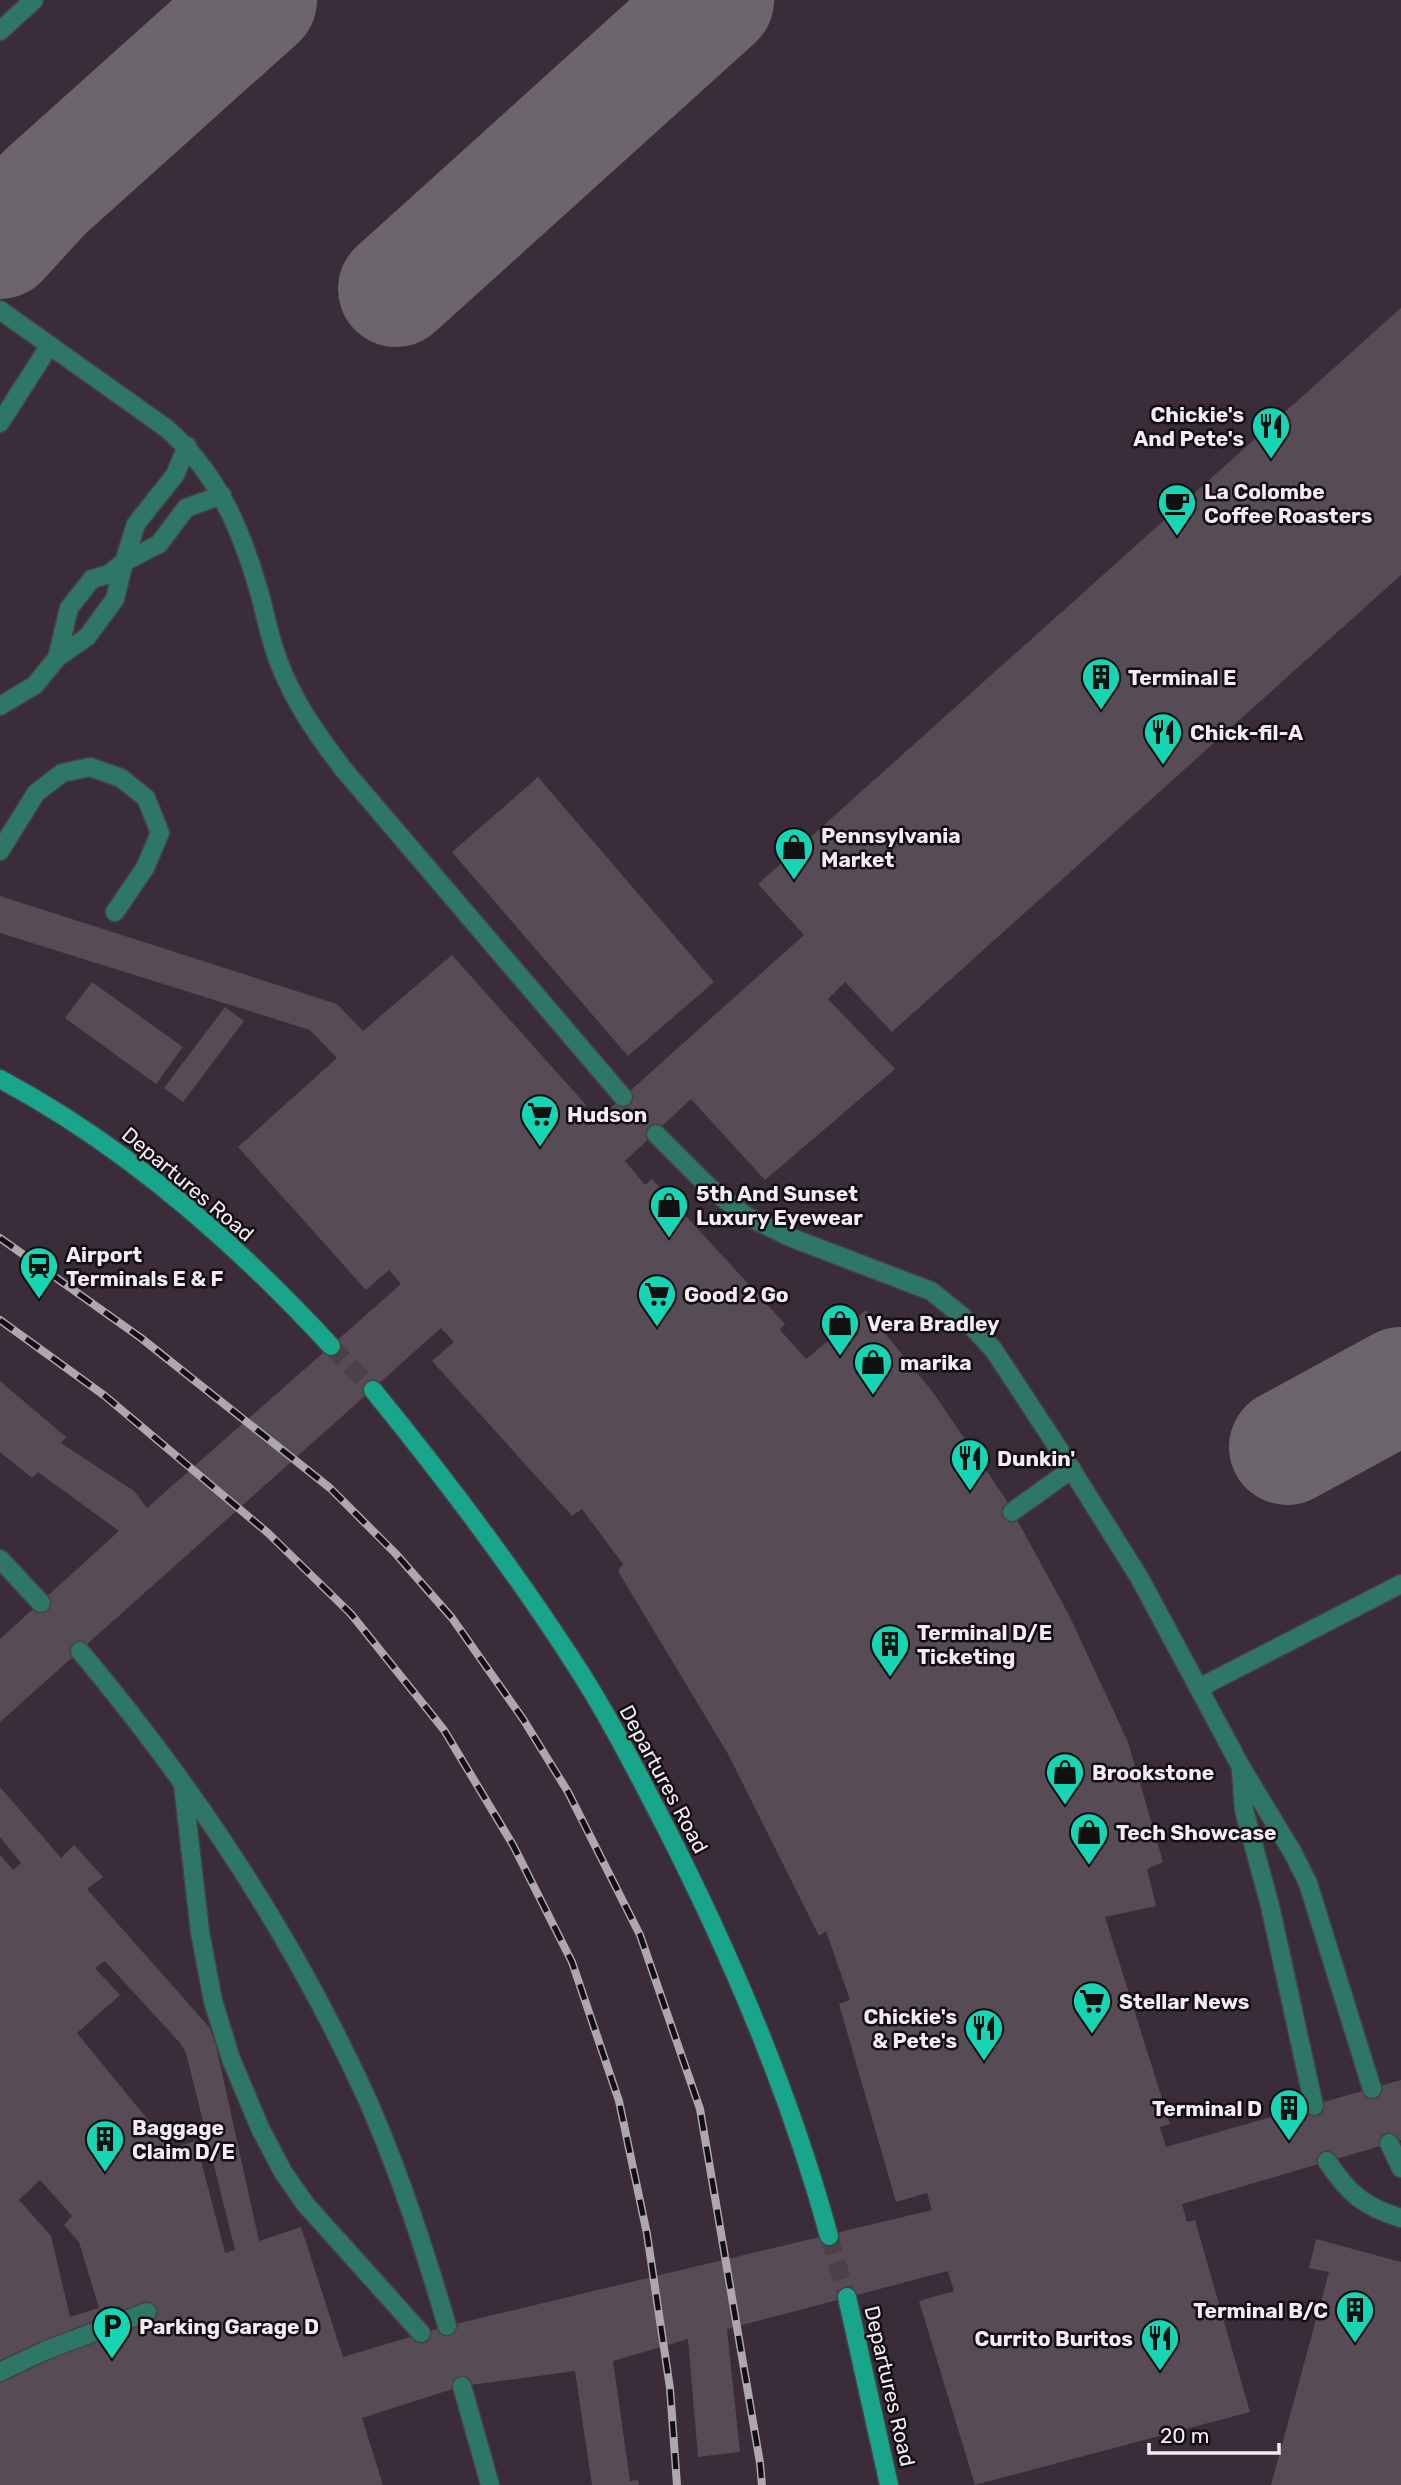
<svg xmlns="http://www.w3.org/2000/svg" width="1401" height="2485" viewBox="0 0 1401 2485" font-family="Rubik,sans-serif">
  <rect width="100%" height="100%" fill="#2c232b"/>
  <!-- built -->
  <path fill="#3a2c38" d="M 0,0 L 1401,0 L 1401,2485 L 0,2485 Z"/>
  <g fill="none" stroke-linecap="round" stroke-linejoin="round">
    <!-- taxiway -->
    <path stroke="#6d656c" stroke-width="116" d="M 0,241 L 45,192 L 259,0
      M 396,289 L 716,0
      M 1287,1447 L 1401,1385"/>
  </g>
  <!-- building -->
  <path fill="#574c56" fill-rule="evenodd" d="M 1401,308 L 1401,575 L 892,1032 L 845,982 L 828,999 L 895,1069 L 765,1180 L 691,1099 L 625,1161 L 645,1185 L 652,1179 L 785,1324 L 780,1330 L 806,1359 L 866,1310 L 932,1391 L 1005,1498 L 1069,1615 L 1128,1742 L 1163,1862 L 1147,1869 L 1156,1906 L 1105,1917 L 1170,2124 L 1160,2127 L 1166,2147 L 1401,2080 L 1401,2140 L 1182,2204 L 1187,2222 L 1195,2220 L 1250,2412 L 975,2485 L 919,2301 L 954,2291 L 948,2271 L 727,2329 L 740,2452 L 698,2457 L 688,2339 L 613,2361 L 630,2481 L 638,2480 L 639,2485 L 592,2485 L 575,2371 L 462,2386 L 362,2418 L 383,2485 L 0,2485 L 0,1855 L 13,1870 L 21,1863 L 0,1837 L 0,1787 L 61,1858 L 74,1845 L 103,1877 L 87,1889 L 209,2027 L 215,2041 L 259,2241 L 301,2227 L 343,2357 L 447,2326 L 932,2210 L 927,2193 L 896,2202 L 839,2004 L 850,2000 L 826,1931 L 819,1936 L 728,1754 L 618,1571 L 623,1564 L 582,1509 L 572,1516 L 432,1361 L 454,1342 L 441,1328 L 0,1722 L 0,1639 L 119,1531 L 38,1472 L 32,1478 L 0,1452 L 0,1381 L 66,1437 L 61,1443 L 134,1491 L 147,1508 L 401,1284 L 389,1270 L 366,1290 L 238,1147 L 337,1058 L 310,1030 L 0,933 L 0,896 L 337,1004 L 363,1031 L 452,955 L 586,1105 L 580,1112 L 593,1124 L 804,935 L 758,884 ZM 105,1961 L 180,2043 L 186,2053 L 235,2250 L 225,2253 L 196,2141 L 171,2148 L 77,2033 L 120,1995 L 95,1968 ZM 40,2180 L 72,2216 L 64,2225 L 79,2242 L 99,2308 L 70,2317 L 51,2236 L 19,2200 Z
    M 538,777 L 714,982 L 628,1056 L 452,852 Z
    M 92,982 L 183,1047 L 156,1084 L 65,1018 Z
    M 225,1007 L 244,1021 L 183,1102 L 164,1088 Z
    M 1316,2239 L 1401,2262 L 1401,2485 L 1271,2485 L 1329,2272 L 1309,2268 Z"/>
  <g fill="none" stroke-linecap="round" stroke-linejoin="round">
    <!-- secondary-tunnel -->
    <path stroke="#4a4149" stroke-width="18" stroke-dasharray="18 9" stroke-linecap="butt" d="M 331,1346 L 373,1390
      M 829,2236 L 847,2297"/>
    <!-- lane casing -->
    <g stroke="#483f47" stroke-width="21">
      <path id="lane" d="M 0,31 L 34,0
        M 0,310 L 166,428 C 215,470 240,526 258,588 C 265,611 269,637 278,660 C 293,701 318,736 344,770 L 623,1097
        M 0,423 L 50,345
        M 57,658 L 69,608 L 92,579 L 109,574 L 124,562 L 136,524 L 175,475 L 187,446
        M 0,706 L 35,685 L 57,658 L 87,637 L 115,599 L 124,562 L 159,544 L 186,508 L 222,495
        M 0,851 L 36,793 L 62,773 L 90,767 L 121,778 L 146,798 L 160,833 L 145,868 L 115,912
        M 656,1134 L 710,1188 L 746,1216 L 792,1238 L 931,1291 L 962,1316 L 993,1349 L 1053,1440 L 1139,1577 L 1241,1767 L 1293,1853 L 1308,1883 L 1372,2089
        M 1012,1512 L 1072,1469
        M 0,1559 L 41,1603
        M 80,1651 C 195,1788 294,1938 368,2101 C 400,2174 425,2250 447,2326
        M 1199,1688 L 1401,1584
        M 1241,1770 L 1244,1810 L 1270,1906 L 1314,2106
        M 183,1785 L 200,1932 L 213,2001 L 231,2059 L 260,2128 L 283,2172 L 306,2205 L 421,2333
        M 1389,2143 L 1401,2168
        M 1327,2161 C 1348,2193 1364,2207 1401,2218
        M 0,2372 L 44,2351 L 147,2312
        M 462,2386 L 490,2485"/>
    </g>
    <!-- secondary casing -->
    <g stroke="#483f47" stroke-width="21">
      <path id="secondary" d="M 0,1079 C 124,1145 236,1243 331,1346
        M 373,1390 C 443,1476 510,1564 571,1658 C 606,1711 635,1768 664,1824 C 732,1957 790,2093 829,2236
        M 847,2297 L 889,2485"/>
    </g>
    <!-- lane -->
    <use href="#lane" stroke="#2e7766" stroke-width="18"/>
    <!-- secondary -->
    <use href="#secondary" stroke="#19a58b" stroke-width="18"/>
    <!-- rail casing -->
    <g stroke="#aea7ae" stroke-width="8">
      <path id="rail" d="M 0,1238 L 141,1338 L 330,1488 L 396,1554 L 452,1618 L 523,1719 L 568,1792 L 640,1935 L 700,2109 L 760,2463 L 762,2485
        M 0,1320 L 105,1396 L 268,1533 L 351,1614 L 444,1730 L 513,1845 L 572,1962 L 619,2101 L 647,2234 L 670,2388 L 677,2485"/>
    </g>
    <!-- rail -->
    <use href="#rail" stroke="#120e11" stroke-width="5" stroke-dasharray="16" stroke-linecap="butt"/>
  </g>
  <!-- icons -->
  <defs>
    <g id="restaurant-pin" transform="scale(2.0125)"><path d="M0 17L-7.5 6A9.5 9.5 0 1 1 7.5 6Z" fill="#16d5b3" stroke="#120e11"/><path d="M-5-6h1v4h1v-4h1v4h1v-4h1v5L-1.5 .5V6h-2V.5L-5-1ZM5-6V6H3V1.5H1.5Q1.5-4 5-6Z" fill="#111"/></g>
    <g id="cafe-pin" transform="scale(2.0125)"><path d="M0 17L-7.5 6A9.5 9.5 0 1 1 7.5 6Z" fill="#16d5b3" stroke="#120e11"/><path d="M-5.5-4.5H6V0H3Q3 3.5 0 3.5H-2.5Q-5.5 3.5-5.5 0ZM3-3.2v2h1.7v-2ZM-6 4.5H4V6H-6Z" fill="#111"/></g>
    <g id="building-pin" transform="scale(2.0125)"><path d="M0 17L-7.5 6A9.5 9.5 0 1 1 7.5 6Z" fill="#16d5b3" stroke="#120e11"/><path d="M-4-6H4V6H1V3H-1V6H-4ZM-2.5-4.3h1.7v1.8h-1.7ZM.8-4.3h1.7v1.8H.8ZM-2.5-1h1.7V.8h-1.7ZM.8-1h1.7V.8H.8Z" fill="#111"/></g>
    <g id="shop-pin" transform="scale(2.0125)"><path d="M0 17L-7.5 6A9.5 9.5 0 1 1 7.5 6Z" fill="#16d5b3" stroke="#120e11"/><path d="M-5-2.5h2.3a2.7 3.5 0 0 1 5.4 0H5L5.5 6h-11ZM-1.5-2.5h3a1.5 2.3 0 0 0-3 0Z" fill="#111"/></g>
    <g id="supermarket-pin" transform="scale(2.0125)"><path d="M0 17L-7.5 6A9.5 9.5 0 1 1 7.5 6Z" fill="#16d5b3" stroke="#120e11"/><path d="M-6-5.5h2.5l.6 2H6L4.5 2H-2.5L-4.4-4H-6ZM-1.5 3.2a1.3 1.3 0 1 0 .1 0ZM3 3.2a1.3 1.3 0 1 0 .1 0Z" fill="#111"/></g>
    <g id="station-pin" transform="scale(2.0125)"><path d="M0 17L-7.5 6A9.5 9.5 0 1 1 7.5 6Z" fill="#16d5b3" stroke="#120e11"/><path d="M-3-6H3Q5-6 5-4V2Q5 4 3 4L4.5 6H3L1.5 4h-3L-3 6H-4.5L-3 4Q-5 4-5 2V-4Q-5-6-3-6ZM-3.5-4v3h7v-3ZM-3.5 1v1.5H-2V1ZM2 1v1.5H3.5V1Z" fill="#111"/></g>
    <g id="parking-pin" transform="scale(2.0125)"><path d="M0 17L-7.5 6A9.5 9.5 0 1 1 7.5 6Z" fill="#16d5b3" stroke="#120e11"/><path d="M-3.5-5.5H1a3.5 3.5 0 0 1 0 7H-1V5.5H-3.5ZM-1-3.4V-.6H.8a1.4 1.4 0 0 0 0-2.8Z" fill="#111"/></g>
  </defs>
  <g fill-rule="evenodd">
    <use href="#restaurant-pin" x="1271" y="426"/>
    <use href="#cafe-pin" x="1177" y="503"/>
    <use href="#building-pin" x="1101" y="677"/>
    <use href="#restaurant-pin" x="1163" y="732"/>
    <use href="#shop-pin" x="794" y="847"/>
    <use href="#supermarket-pin" x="540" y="1114"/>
    <use href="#shop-pin" x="669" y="1205"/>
    <use href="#station-pin" x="39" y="1266"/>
    <use href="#supermarket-pin" x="657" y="1294"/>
    <use href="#shop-pin" x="840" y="1323"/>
    <use href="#shop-pin" x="873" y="1362"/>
    <use href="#restaurant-pin" x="970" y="1458"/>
    <use href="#building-pin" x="890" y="1644"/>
    <use href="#shop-pin" x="1065" y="1772"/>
    <use href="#shop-pin" x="1089" y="1832"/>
    <use href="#supermarket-pin" x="1092" y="2001"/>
    <use href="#restaurant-pin" x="984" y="2028"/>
    <use href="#building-pin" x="1289" y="2108"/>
    <use href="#building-pin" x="105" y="2139"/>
    <use href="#building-pin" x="1355" y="2310"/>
    <use href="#parking-pin" x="112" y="2326"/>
    <use href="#restaurant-pin" x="1160" y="2338"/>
  </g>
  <g text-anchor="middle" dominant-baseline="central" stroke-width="5" stroke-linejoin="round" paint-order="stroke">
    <!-- poi labels -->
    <g font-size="21" font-weight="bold" fill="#f3edf3" stroke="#120e11" text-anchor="start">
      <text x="1244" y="414" text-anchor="end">Chickie's<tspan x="1244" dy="24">And Pete's</tspan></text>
      <text x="1204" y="491">La Colombe<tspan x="1204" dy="24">Coffee Roasters</tspan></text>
      <text x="1128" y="677">Terminal E</text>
      <text x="1190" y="732">Chick-fil-A</text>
      <text x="821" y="835">Pennsylvania<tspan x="821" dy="24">Market</tspan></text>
      <text x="567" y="1114">Hudson</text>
      <text x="696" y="1193">5th And Sunset<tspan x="696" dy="24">Luxury Eyewear</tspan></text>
      <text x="66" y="1254">Airport<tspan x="66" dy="24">Terminals E &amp; F</tspan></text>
      <text x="684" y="1294">Good 2 Go</text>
      <text x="867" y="1323">Vera Bradley</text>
      <text x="900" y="1362">marika</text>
      <text x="997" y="1458">Dunkin'</text>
      <text x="917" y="1632">Terminal D/E<tspan x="917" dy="24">Ticketing</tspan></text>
      <text x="1092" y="1772">Brookstone</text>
      <text x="1116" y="1832">Tech Showcase</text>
      <text x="1119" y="2001">Stellar News</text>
      <text x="957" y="2016" text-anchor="end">Chickie's<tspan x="957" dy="24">&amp; Pete's</tspan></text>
      <text x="1262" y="2108" text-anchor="end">Terminal D</text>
      <text x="132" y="2127">Baggage<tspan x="132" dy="24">Claim D/E</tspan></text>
      <text x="1328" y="2310" text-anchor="end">Terminal B/C</text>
      <text x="139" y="2326">Parking Garage D</text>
      <text x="1133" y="2338" text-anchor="end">Currito Buritos</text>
    </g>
    <!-- street labels -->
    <g font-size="21" fill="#f3edf3" stroke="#120e11">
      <text transform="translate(188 1184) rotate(40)">Departures Road</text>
      <text transform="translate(664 1779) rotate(62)">Departures Road</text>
      <text transform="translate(890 2386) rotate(77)">Departures Road</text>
    </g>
  </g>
  <!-- scale -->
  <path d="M1149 2443v10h130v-10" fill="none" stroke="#f3edf3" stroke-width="3.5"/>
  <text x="1160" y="2443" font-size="21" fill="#f3edf3" stroke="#120e11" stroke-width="5" paint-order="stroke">20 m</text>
</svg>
